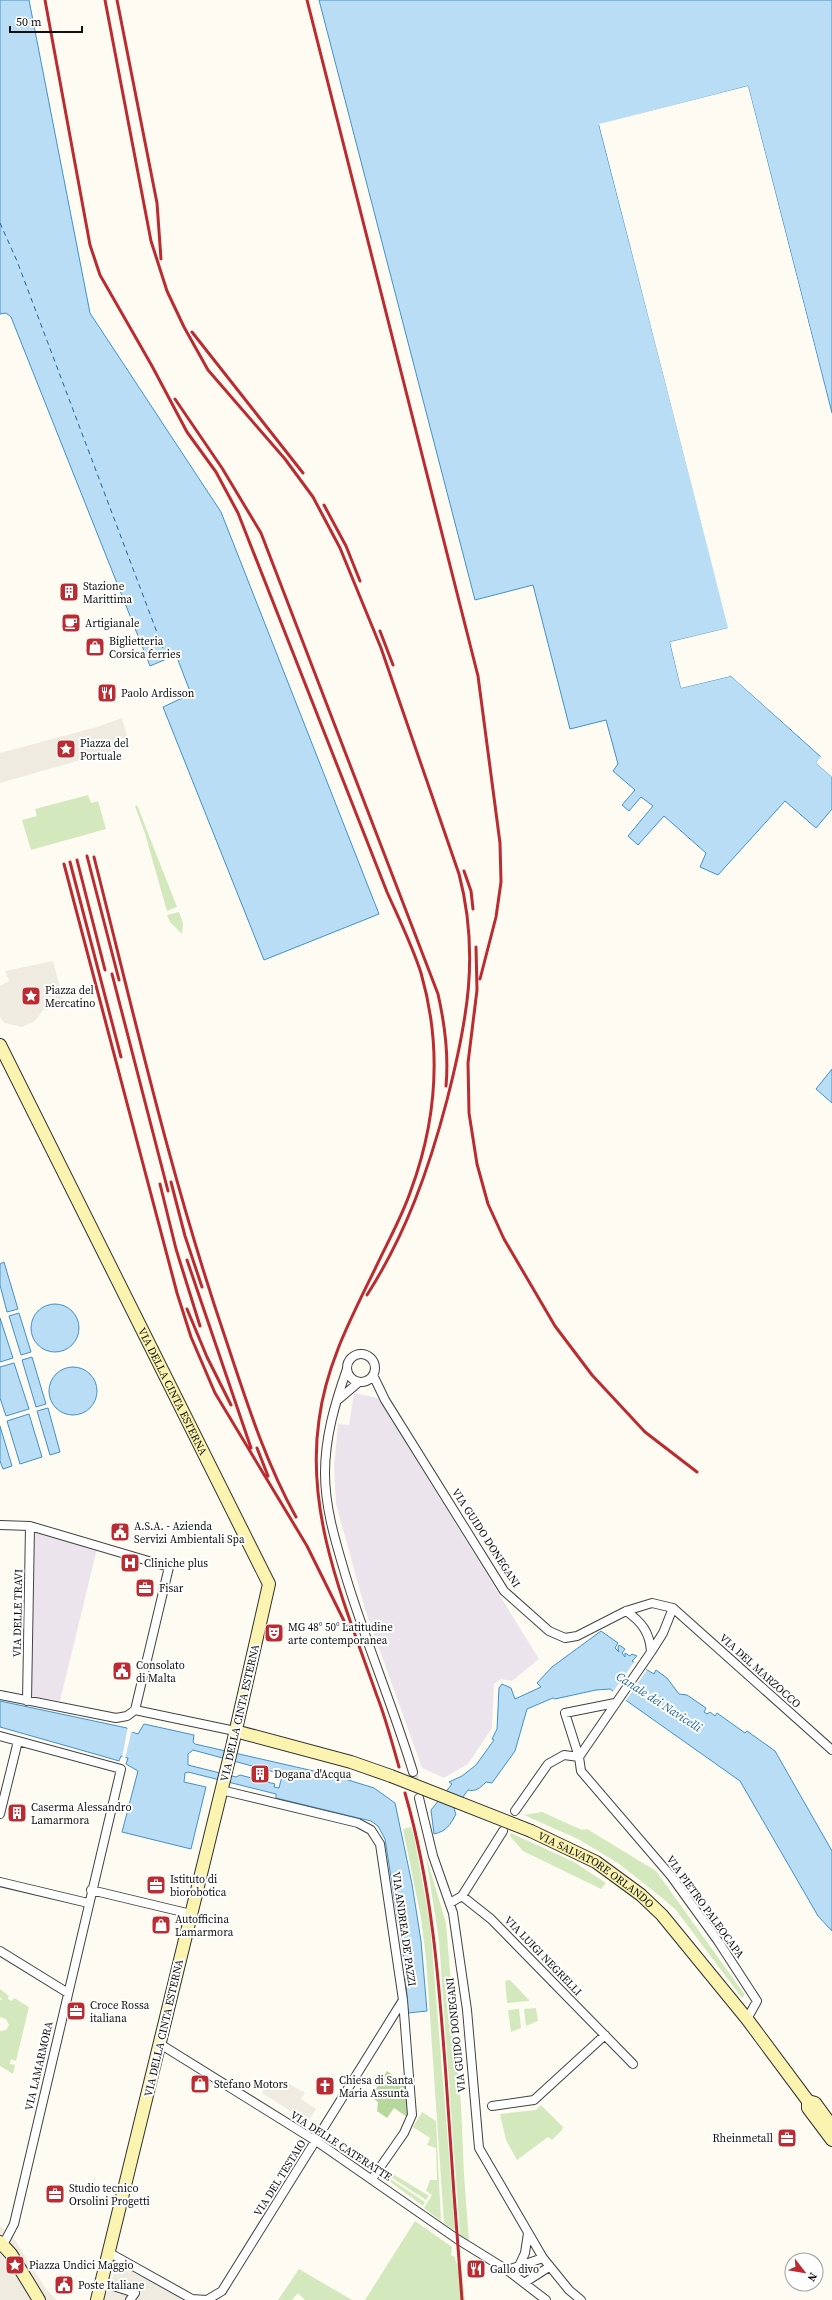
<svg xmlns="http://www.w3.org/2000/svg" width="832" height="2300" viewBox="0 0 832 2300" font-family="'Source Serif 4',serif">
  <rect width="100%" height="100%" fill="#fefcf2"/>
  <!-- industrial -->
  <path fill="#ece4ed" d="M 354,1393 L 378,1398 L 539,1659 L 512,1681 L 501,1679 L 494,1684 L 492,1728 L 468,1764 L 444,1778 L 422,1768 L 365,1609 L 336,1504 L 334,1467 L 338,1424 L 349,1425 Z
    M 32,1529 L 97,1549 L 60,1701 L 26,1695 Z"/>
  <!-- green -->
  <path fill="#d3e8bc" d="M 88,795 L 91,803 L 98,801 L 106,829 L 31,850 L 22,820 L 37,816 L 35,809 Z
    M 137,805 L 177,907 L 167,911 L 145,834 L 135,806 Z
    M 179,912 L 183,923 L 182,934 L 170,922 L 167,915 Z
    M 542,1812 L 582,1830 L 587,1829 L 656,1871 L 745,1995 L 742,1998 L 676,1910 L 661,1897 L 618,1863 L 578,1839 L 524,1815 Z
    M 411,1827 L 414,1836 L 430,1923 L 455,2229 L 452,2229 L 444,2223 L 426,1958 L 421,1918 L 403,1829 Z
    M 511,1833 L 574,1862 L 606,1883 L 601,1889 L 523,1851 L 510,1836 Z
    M 426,1856 L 446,1923 L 461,2105 L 464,2174 L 469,2242 L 460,2236 L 439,1941 Z
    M 510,1980 L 529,2000 L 529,2001 L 507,2003 L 505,1981 Z
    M 0,1989 L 9,1996 L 8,1999 L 12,2001 L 14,1998 L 29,2007 L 16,2061 L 11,2059 L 10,2064 L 15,2065 L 13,2074 L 0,2066 L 0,2031 L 6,2030 L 9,2025 L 6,2019 L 0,2017 L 0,2000 L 3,1999 L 0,1998 Z
    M 536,2008 L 538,2021 L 526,2026 L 524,2009 Z
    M 519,2009 L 521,2028 L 511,2032 L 508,2010 Z
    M 541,2105 L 563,2127 L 562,2130 L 552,2140 L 548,2137 L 517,2160 L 506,2140 L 500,2114 L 536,2110 Z
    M 422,2112 L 436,2121 L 441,2221 L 424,2208 L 432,2195 L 426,2191 L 430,2180 L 437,2180 L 436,2148 L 427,2145 L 430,2138 L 413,2127 Z
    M 333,2137 L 370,2160 L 363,2162 L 331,2140 Z
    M 388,2171 L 426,2194 L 429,2196 L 426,2200 L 386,2174 Z
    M 386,2176 L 425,2202 L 423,2206 L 385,2178 Z
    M 415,2221 L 452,2247 L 451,2255 L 455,2257 L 456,2263 L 461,2266 L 465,2300 L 365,2300 Z
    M 299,2269 L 352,2300 L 305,2300 L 298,2293 L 292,2300 L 278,2300 Z"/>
  <!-- forest -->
  <path fill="#b7d89c" d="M 387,2071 C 409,2086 413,2089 407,2117 L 394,2108 L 387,2118 L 377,2111 L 378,2102 L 371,2097 Z"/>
  <!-- plaza -->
  <path fill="#efebe0" d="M 122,718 L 130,746 L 0,783 L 0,753 L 97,727 Z
    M 53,961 L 65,1007 L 43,1010 L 35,1021 L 22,1027 L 4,1023 L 0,1017 L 0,986 L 9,981 L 5,971 Z
    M 269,2082 L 277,2087 L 287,2085 L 288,2083 L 305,2093 L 301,2099 L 316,2109 L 308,2122 L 262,2093 Z
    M 0,2226 L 15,2240 L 46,2289 L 57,2300 L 0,2300 Z
    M 115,2261 L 181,2298 L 180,2300 L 103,2300 L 111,2285 Z"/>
  <!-- water -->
  <path fill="#b8ddf4" stroke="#4291c8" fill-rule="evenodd" d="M 0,0 L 29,0 L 90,313 L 221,512 L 379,914 L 264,960 L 163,707 L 191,694 L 176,655 L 150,666 L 11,317 L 6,313 L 0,314 Z
    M 319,0 L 832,0 L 832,413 L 748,86 L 599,125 L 729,628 L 670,642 L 681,688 L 731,676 L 821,757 L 816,763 L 832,777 L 832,809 L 816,828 L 785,801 L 718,875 L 700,867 L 706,853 L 664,816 L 638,845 L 628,836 L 653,806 L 641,797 L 629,811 L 622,805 L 635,790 L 613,771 L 618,764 L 606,720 L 570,729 L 533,585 L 475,600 Z
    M 832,1069 L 832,1103 L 816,1089 Z
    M 4,1262 L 18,1309 L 7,1312 L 0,1285 L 0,1264 Z
    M31 1328a24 24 0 1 1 48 0a24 24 0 1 1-48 0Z
    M 19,1313 L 31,1352 L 21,1355 L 9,1316 Z
    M 0,1318 L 13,1358 L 0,1362 Z
    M 32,1357 L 46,1404 L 36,1407 L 22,1360 Z
    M 14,1363 L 29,1409 L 6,1416 L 0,1398 L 0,1367 Z
    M49 1391a24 24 0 1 1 48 0a24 24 0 1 1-48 0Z
    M 48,1408 L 60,1452 L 50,1455 L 37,1411 Z
    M 29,1414 L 42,1457 L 20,1464 L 7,1421 Z
    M 0,1426 L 12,1466 L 3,1469 L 0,1461 Z
    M 601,1631 L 618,1643 L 615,1648 L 619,1652 L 618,1648 L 619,1645 L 625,1649 L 622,1653 L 625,1657 L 625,1653 L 630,1656 L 632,1654 L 637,1656 L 632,1661 L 654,1674 L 656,1670 L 667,1678 L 679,1694 L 687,1695 L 706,1708 L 704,1712 L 707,1714 L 710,1712 L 715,1716 L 717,1713 L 745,1733 L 747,1731 L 775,1751 L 832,1851 L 832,1931 L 818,1916 L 740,1781 L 610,1689 L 596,1690 L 555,1699 L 553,1698 L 527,1709 L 515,1751 L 492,1783 L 486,1782 C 480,1788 476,1792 468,1790 L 454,1809 L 456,1814 C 450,1825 447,1831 434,1834 L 431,1810 L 452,1784 L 449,1782 L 462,1776 L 476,1765 L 494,1740 L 492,1739 L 497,1729 L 499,1688 L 502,1684 L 511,1688 L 515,1699 L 541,1687 L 537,1683 L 552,1667 Z
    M 0,1701 L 127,1728 L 129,1731 L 138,1734 L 144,1724 L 194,1735 L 193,1742 L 195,1744 L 327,1774 L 333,1771 L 341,1774 L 345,1779 L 374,1788 L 395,1803 L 412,1884 L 421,1941 L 427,2011 L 408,2013 L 405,1967 L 385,1839 L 378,1826 L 371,1821 L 276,1798 L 276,1794 L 188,1772 L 185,1773 L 184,1782 L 206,1787 L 191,1849 L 122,1832 L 138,1771 L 126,1764 L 128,1758 L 121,1756 L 119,1761 L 109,1758 L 0,1727 ZM 193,1750 L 278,1773 L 279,1771 L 283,1772 L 279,1788 L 274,1787 L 275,1784 L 240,1775 L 236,1777 L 188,1765 L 188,1754 Z"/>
  <!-- pier -->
  <path fill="#fefcf2" d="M 748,86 L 832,415 L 746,88 L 601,126 L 730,628 L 729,630 L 673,644 L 682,686 L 732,674 L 823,755 L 819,763 L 832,775 L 832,777 L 816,763 L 821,756 L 731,676 L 681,688 L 670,642 L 728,628 L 599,124 Z
    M 637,1658 L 636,1661 L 647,1670 L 625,1702 L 612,1693 Z
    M 128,1726 L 134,1731 L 131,1733 L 125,1759 L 122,1758 Z"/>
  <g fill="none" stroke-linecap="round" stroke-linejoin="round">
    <!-- ferry -->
    <path stroke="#1d649d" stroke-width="1" stroke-dasharray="5 4" stroke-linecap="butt" d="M 0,223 L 17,261 L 167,659"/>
    <!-- street-tunnel -->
    <path stroke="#dad8d0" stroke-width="8" stroke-dasharray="8 4" stroke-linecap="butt" d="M 413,1772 L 419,1798"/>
    <!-- street casing -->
    <g stroke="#424242" stroke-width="10">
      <path id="street" d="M347 1368a14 14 0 1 1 28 0a14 14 0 1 1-28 0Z
        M 347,1369 C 335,1403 325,1437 325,1473 C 325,1509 336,1543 346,1577 C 366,1643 393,1706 413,1772
        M 373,1375 L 385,1400 L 504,1591 L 549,1631 L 565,1638 L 577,1636 L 626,1611 L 652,1603 L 673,1608 L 832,1750
        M 339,1399 L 359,1382
        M 0,1525 L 30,1526 L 169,1567 L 135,1710
        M 651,1652 L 663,1633 L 673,1608
        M 0,1695 L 116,1718 L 127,1716 L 135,1710
        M 27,1701 L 30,1526
        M 615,1703 L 565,1713 L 579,1757 L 581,1771 L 671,1876 L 718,1941 L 757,2001 L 747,2019
        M 135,1710 L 235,1731
        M 0,1736 L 121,1769 L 14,2224 L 3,2245
        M 579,1757 L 651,1652 C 650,1633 642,1622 626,1611
        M 221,1790 L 358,1823 L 371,1830 L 380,1844 L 403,2000 L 412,2115 L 404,2133 L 372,2179
        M 419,1798 L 433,1856 L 453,1913 L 467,2010 L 479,2148 L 543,2258 L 569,2290 L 581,2300
        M 515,1811 L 548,1764 L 564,1755 L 579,1757
        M 0,1814 L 18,1741
        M 0,1882 L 88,1903
        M 91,1890 L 191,1914
        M 462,1896 L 491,1919 L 633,2064
        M 450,1903 L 462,1896 L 503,1831
        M 0,1951 L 68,1993
        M 160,2044 L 316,2141 L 457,2239 L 507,2270 L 546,2300
        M 492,2106 L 534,2100 L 605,2035
        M 108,2252 L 192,2299 L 207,2300 L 222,2291 L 403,2000
        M 519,2266 L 525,2253 L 528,2233
        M 507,2270 L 543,2258
        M 101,2282 L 135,2293 L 130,2300
        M 524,2283 L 549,2267"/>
    </g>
    <!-- secondary casing -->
    <g stroke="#313131" stroke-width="14">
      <g id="secondary">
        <path id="s1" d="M 0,1045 L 269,1584 L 232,1747 L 97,2300"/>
        <path d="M 235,1731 L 351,1762 L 391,1776"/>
        <path id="s2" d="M 531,1831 L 596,1862 L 641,1895 L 662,1915 L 747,2019 L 808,2101 L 808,2108 L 832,2140"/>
        <path d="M 808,2101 L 815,2103 L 832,2126"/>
        <path d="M 0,2242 L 11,2254 L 39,2300"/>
      </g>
    </g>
    <!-- street -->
    <use href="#street" stroke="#fff" stroke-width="8"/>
    <!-- secondary -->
    <use href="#secondary" stroke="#fbf4b0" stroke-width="12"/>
    <!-- rail -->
    <path stroke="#ba2c32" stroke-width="3" d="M 45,0 L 90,245 L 100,275 L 152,366 L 187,432 L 216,472 L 238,513 L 387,892 C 399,919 412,945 421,973 C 442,1046 437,1119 411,1190 C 402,1217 387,1243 375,1269 C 351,1318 326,1365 319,1420 C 305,1516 346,1607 377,1696 C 386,1719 392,1743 399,1767
      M 105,0 L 151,241 L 167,291 L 184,327 L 208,370 L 285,459 L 313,497 L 340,548 L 381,648 L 459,874 C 480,954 467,1022 447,1100 C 429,1169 406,1234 367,1295
      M 117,0 L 157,203 L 161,259
      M 307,0 L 478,676 L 500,843 L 501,882 L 496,917 L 480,979
      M 192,332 L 303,473
      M 175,399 L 222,468 L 261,533 L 438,994 C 445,1025 449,1054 446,1086
      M 324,505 L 346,546 L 360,581
      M 380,631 L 393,665
      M 87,856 L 119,980
      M 94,857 C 135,1019 172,1182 226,1340 C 246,1400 265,1461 296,1517
      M 77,860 L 105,970
      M 70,862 L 121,1057
      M 64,864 L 177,1293 L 191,1337 L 215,1393 L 307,1546 L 349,1631
      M 464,871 L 471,891 L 473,909
      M 476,947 L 477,990 L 468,1063 L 469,1113 L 477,1164 L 488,1204 L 504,1239 L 555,1326 L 592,1375 L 645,1432 L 697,1472
      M 112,974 L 168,1191
      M 171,1182 L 185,1236 L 202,1287
      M 160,1184 L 176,1249 L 200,1326
      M 187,1260 L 251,1448
      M 187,1309 L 207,1357 L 231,1405
      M 257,1448 L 268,1476
      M 405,1793 C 432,1886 439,1981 446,2077 C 451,2151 456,2226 462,2300"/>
    <!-- secondary-bridge casing -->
    <g stroke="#313131" stroke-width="14" stroke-linecap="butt">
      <path id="secondary-bridge" d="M 391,1776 L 531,1831"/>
    </g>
    <!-- secondary-bridge -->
    <use href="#secondary-bridge" stroke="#fbf4b0" stroke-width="12"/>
  </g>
  <!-- icons -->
  <defs>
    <g id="building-square" transform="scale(1)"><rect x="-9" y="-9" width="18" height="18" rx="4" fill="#ba2c32" stroke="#fff"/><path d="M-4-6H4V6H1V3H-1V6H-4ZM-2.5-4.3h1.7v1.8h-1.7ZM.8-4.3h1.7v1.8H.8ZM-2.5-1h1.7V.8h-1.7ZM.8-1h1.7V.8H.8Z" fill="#fff"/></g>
    <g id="cafe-square" transform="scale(1)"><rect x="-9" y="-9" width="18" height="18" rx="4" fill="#ba2c32" stroke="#fff"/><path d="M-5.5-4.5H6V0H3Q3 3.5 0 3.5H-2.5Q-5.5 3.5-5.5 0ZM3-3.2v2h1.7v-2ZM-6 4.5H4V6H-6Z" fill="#fff"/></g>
    <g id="shop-square" transform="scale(1)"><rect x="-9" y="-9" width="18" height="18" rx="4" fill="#ba2c32" stroke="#fff"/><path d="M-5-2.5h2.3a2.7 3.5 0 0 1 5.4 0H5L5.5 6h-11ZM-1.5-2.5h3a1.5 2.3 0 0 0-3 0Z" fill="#fff"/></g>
    <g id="restaurant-square" transform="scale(1)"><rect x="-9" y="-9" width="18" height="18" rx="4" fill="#ba2c32" stroke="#fff"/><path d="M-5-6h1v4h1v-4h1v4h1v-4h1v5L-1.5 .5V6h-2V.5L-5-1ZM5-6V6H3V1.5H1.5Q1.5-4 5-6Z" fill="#fff"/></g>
    <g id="sight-square" transform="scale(1)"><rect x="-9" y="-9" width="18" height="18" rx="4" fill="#ba2c32" stroke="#fff"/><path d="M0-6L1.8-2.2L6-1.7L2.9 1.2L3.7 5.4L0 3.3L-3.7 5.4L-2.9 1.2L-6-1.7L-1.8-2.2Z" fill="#fff"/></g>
    <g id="civic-square" transform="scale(1)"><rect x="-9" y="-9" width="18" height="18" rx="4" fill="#ba2c32" stroke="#fff"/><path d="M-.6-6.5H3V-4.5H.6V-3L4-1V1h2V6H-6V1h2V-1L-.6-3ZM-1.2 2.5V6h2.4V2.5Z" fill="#fff"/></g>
    <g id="hospital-square" transform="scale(1)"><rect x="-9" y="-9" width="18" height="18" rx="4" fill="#ba2c32" stroke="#fff"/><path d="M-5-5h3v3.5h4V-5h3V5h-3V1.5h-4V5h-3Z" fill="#fff"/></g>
    <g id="office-square" transform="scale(1)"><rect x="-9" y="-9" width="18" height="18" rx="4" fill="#ba2c32" stroke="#fff"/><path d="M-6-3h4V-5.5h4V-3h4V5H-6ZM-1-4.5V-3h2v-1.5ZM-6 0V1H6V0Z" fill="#fff"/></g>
    <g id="theatre-square" transform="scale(1)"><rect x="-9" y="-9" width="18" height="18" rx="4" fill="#ba2c32" stroke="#fff"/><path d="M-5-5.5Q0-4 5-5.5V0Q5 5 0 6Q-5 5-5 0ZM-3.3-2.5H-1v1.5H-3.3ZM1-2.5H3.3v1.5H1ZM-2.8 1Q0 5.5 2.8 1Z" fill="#fff"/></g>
    <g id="church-square" transform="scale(1)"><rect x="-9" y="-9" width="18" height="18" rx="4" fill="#ba2c32" stroke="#fff"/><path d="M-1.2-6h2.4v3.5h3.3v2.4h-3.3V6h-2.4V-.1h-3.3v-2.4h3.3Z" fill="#fff"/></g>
  </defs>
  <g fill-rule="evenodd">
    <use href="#building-square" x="69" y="592"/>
    <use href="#cafe-square" x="71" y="623"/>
    <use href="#shop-square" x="95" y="647"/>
    <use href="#restaurant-square" x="107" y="693"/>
    <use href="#sight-square" x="66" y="749"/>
    <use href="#sight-square" x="31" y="996"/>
    <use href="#civic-square" x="120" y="1532"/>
    <use href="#hospital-square" x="130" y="1563"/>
    <use href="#office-square" x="145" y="1588"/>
    <use href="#theatre-square" x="274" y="1633"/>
    <use href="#civic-square" x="122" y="1671"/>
    <use href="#building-square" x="260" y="1774"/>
    <use href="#building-square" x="17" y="1813"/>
    <use href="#office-square" x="156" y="1885"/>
    <use href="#shop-square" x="161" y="1925"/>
    <use href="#office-square" x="76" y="2011"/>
    <use href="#shop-square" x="200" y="2084"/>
    <use href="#church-square" x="325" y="2086"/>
    <use href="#office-square" x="787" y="2138"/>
    <use href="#office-square" x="55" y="2194"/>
    <use href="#sight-square" x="15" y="2265"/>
    <use href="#restaurant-square" x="476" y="2269"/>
    <use href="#civic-square" x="64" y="2285"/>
  </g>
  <g text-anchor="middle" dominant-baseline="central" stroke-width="4" stroke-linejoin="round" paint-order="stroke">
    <!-- poi labels -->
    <g font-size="11" fill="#0f0f0f" stroke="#fff" text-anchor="start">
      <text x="83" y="586">Stazione<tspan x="83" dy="13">Marittima</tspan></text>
      <text x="85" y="623">Artigianale</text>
      <text x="109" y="641">Biglietteria<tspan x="109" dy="13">Corsica ferries</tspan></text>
      <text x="121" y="693">Paolo Ardisson</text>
      <text x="80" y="743">Piazza del<tspan x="80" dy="13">Portuale</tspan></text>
      <text x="45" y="990">Piazza del<tspan x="45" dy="13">Mercatino</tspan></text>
      <text x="134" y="1526">A.S.A. - Azienda<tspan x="134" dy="13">Servizi Ambientali Spa</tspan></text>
      <text x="144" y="1563">Cliniche plus</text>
      <text x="159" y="1588">Fisar</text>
      <text x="288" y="1627">MG 48° 50° Latitudine<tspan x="288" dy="13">arte contemporanea</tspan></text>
      <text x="136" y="1665">Consolato<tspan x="136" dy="13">di Malta</tspan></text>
      <text x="274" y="1774">Dogana d'Acqua</text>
      <text x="31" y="1807">Caserma Alessandro<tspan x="31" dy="13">Lamarmora</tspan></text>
      <text x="170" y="1879">Istituto di<tspan x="170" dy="13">biorobotica</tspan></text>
      <text x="175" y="1919">Autofficina<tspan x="175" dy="13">Lamarmora</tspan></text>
      <text x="90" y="2005">Croce Rossa<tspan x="90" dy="13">italiana</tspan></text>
      <text x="339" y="2080">Chiesa di Santa<tspan x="339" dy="13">Maria Assunta</tspan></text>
      <text x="214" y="2084">Stefano Motors</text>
      <text x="773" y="2138" text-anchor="end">Rheinmetall</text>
      <text x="69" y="2188">Studio tecnico<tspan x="69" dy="13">Orsolini Progetti</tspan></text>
      <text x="29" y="2265">Piazza Undici Maggio</text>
      <text x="490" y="2269">Gallo divo</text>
      <text x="78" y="2285">Poste Italiane</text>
    </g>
    <!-- street labels -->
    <g font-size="11" fill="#0f0f0f" stroke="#fff">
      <text stroke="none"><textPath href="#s1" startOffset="387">VIA DELLA CINTA ESTERNA</textPath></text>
      <text transform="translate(486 1538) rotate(57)">VIA GUIDO DONEGANI</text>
      <text transform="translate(18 1613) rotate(-89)">VIA DELLE TRAVI</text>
      <text transform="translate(760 1671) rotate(42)">VIA DEL MARZOCCO</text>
      <text transform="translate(240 1713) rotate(-77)">VIA DELLA CINTA ESTERNA</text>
      <text stroke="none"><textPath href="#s2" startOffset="76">VIA SALVATORE ORLANDO</textPath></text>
      <text transform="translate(705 1907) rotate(54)">VIA PIETRO PALEOCAPA</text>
      <text transform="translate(404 1929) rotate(82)">VIA ANDREA DE' PAZZI</text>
      <text transform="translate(543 1956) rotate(46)">VIA LUIGI NEGRELLI</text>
      <text transform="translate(164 2028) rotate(-77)">VIA DELLA CINTA ESTERNA</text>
      <text transform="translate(456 2035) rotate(-96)">VIA GUIDO DONEGANI</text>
      <text transform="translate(39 2066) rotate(-77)">VIA LAMARMORA</text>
      <text transform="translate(341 2146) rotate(33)">VIA DELLE CATERATTE</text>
      <text transform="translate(280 2178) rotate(-58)">VIA DEL TESTAIO</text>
    </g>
    <!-- water labels -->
    <g font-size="12" font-style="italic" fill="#1d649d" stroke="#fff">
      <text transform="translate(659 1702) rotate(33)">Canale dei Navicelli</text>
    </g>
  </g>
  <!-- north arrow -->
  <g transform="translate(804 2272) rotate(121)"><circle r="19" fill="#ffffff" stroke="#9f9f9f"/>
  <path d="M0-3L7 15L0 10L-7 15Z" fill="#ba2c32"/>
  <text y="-6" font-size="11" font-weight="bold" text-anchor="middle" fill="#0f0f0f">N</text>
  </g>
  <!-- scale -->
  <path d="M10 26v6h72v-6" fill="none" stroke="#0f0f0f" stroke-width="2"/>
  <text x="16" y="26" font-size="12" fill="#0f0f0f" stroke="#ffffff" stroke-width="3" paint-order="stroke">50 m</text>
</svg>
